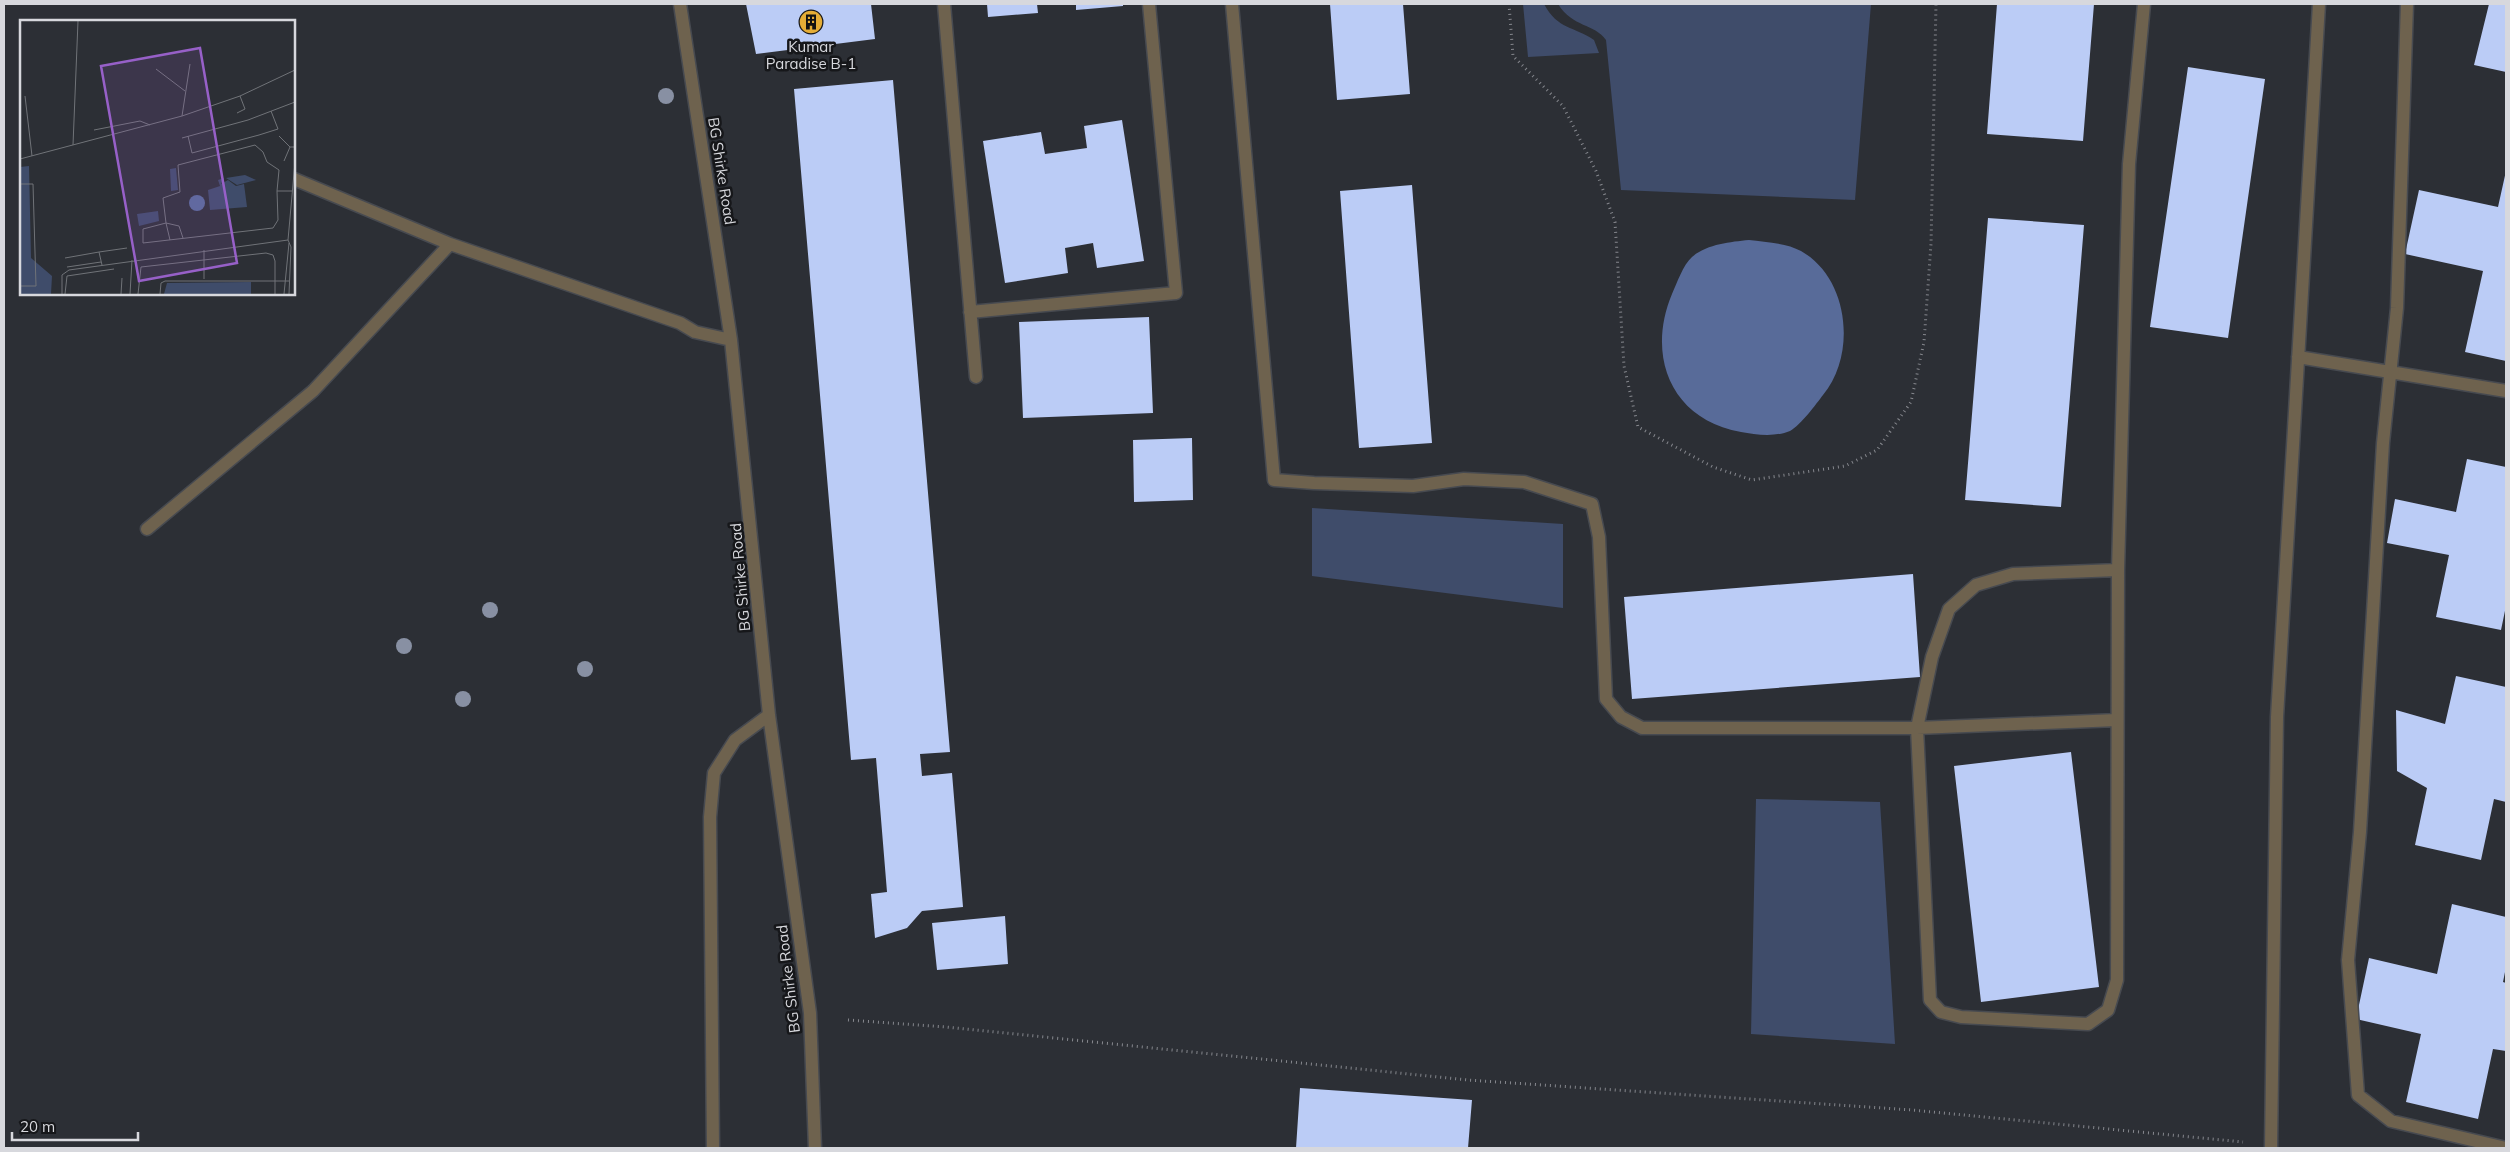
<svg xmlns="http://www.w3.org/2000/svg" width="2510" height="1152" viewBox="0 0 2510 1152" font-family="Mulish,sans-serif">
  <rect width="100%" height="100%" fill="#2c2f35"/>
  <!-- green -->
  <path fill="#3f4c6a" d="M 1523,4 L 1544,4 C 1558,30 1574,26 1594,40 L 1599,53 L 1528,57 Z
    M 1558,4 L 1871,4 L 1855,200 L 1621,190 L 1606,40 C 1594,23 1573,28 1558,4 Z
    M 1312,508 L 1563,524 L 1563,608 L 1312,576 Z
    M 1756,799 L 1880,802 L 1895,1044 L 1751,1034 Z"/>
  <!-- water -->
  <path fill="#586b99" d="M 1749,240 C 1765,242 1787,243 1801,251 C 1849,278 1857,354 1823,395 C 1816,404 1801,425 1790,431 C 1776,437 1756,435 1741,432 C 1671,420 1646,356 1672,294 C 1677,283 1683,265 1692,257 C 1707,244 1730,242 1749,240 Z"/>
  <!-- building -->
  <path fill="#bbccf6" d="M 746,4 L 871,4 L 875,39 L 756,54 Z
    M 987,4 L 1037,4 L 1038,13 L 988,17 Z
    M 1076,4 L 1123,4 L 1123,6 L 1076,10 Z
    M 1330,4 L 1403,4 L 1410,94 L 1337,100 Z
    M 1997,4 L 2094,4 L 2083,141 L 1987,134 Z
    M 2489,4 L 2506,4 L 2506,72 L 2474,65 Z
    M 2188,67 L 2265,79 L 2228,338 L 2150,327 Z
    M 893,80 L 950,752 L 920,754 L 922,776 L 952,773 L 963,907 L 922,911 L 907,928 L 875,938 L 871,894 L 887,892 L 876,758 L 851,760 L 794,89 Z
    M 1122,120 L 1144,261 L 1097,268 L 1093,243 L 1065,248 L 1068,273 L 1005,283 L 983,141 L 1041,132 L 1045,154 L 1087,148 L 1084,126 Z
    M 2506,171 L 2506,361 L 2465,352 L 2483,271 L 2405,254 L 2419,190 L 2498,207 Z
    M 1412,185 L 1432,443 L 1359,448 L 1340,191 Z
    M 1988,218 L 2084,225 L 2061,507 L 1965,500 Z
    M 1149,317 L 1153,413 L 1023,418 L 1019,322 Z
    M 1192,438 L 1193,500 L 1134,502 L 1133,440 Z
    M 2467,459 L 2506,467 L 2506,606 L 2501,630 L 2436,617 L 2449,555 L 2387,543 L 2395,499 L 2456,512 Z
    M 1913,574 L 1920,677 L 1632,699 L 1624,597 Z
    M 2456,676 L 2506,687 L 2506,802 L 2494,799 L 2481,860 L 2415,845 L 2427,788 L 2397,771 L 2396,710 L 2445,724 Z
    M 2071,752 L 2099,987 L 1981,1002 L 1954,766 Z
    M 2452,904 L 2506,917 L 2506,967 L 2503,982 L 2506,983 L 2506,1051 L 2493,1049 L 2478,1119 L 2406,1102 L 2421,1034 L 2356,1019 L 2369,958 L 2437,974 Z
    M 1005,916 L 1008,964 L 937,970 L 932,923 Z
    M 1300,1088 L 1472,1100 L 1468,1148 L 1296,1148 Z"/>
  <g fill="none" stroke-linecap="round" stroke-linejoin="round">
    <!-- minor casing -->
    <g stroke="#474a50" stroke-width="15">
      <path id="minor" d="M 680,4 L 731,340 L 769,715 L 810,1013 L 815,1148
        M 944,4 L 976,377
        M 1232,4 L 1274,480 L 1314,483 L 1413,486 L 1464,479 L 1524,482 L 1592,504 L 1599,537 L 1606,699 L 1621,717 L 1642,728 L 1917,728 L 1930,1000 L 1941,1012 L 1961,1017 L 2088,1024 L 2108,1010 L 2117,980 L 2118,570 L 2129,164 L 2144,4
        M 2407,4 L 2397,308 L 2383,443 L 2360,832 L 2348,960 L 2358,1095 L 2391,1121 L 2506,1148
        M 294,179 L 450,244 L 680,323 L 695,332 L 731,340
        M 970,312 L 1176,293 L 1149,4
        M 2298,357 L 2506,391
        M 147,529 L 313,391 L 450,244
        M 2117,720 L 1917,728 L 1932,657 L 1949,609 L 1976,585 L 2013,574 L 2118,570
        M 713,1148 L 710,817 L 714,773 L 735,740 L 769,715
        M 2271,1148 L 2277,717 L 2319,4"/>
    </g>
    <!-- path -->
    <path stroke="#86888e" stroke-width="3" stroke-dasharray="1 4" stroke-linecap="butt" d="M 1509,4 L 1513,56 L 1563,106 L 1596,171 L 1615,222 L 1624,366 L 1638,427 L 1713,467 L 1752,480 L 1845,466 L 1877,450 L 1911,402 L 1924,342 L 1931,244 L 1936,4
      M 848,1020 L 946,1027 L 1468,1080 L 1912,1110 L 2243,1142"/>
    <!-- minor -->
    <use href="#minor" stroke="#6e624e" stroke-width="12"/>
  </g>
  <!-- trees -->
  <g fill="#8890a3">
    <circle cx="666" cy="96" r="8"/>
    <circle cx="490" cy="610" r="8"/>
    <circle cx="404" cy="646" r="8"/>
    <circle cx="585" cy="669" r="8"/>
    <circle cx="463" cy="699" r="8"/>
  </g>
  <!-- icons -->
  <defs>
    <g id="building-disc" transform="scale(1.25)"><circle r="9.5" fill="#e5ad36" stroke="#16171a"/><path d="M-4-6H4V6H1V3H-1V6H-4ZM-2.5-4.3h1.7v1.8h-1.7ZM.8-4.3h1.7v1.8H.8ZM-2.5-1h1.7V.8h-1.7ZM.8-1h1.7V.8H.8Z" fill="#111"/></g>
  </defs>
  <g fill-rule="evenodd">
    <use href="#building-disc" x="811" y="22"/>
  </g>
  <g text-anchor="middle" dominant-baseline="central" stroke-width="5" stroke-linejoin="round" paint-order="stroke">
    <!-- poi labels -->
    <g font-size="15" fill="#d7d8dd" stroke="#16171a">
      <text x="811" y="46">Kumar<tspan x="811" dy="17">Paradise B-1</tspan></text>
    </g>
    <!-- street labels -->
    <g font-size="15" fill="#d7d8dd" stroke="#16171a">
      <text transform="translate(722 171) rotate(81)">BG Shirke Road</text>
      <text transform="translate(740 577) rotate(-95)">BG Shirke Road</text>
      <text transform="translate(788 979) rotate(-97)">BG Shirke Road</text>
    </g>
  </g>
  <!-- overview -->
  <g transform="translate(20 20)">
    <rect width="275" height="275" fill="#2c2f35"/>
    <path d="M 9,146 L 11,238 L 32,256 L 31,274 L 0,274 L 0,147 ZM 156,148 L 158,170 L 151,171 L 150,149 ZM 225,155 L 236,160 L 217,165 L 206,158 ZM 204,158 L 201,164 L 208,160 L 216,166 L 224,164 L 227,187 L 190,190 L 188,170 L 200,166 L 198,160 ZM 138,191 L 139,201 L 119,206 L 117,194 ZM 231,262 L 231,274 L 144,274 L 147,263 Z" fill="#3f4c6a"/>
    <path d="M169 183a8 8 0 1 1 16 0a8 8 0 1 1-16 0Z" fill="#586b99"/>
    <path fill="none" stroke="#707378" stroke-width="1" d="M 136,49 L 165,71M 5,76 L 12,136M 217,93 L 225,89 L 220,76M 162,96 L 170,44M 74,110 L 120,101 L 130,105M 168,116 L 172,133 L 239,115 L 258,109 L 251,91M 259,116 L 270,127 L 275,127M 162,118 L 228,100 L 275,82M 53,125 L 58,1M 0,139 L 162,96 L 220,76 L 275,50M 264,141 L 270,127M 0,164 L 13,164 L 16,266 L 0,266M 257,171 L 258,200 L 253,208 L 123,223 L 123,209 L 146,203 L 143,178 L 160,172 L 158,145 L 235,125 L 243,132 L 247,142 L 259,150 L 257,171 L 272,171M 150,220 L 146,203 L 159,206 L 163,218M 271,227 L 268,220 L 275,142M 184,230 L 184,259M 79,232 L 107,228M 45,238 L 79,232 L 82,245M 47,247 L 81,242M 42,274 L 42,255 L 49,250 L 268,220M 45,274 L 47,256 L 94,249M 101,274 L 102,258M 110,274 L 112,240M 118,274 L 121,247 L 246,233 L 253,235 L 255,241 L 255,274M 140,274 L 141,263 L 145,261 L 269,261M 264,274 L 269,223M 269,274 L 271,227"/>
    <path fill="#9760c8" fill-opacity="0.15" stroke="#9760c8" stroke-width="2.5" d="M 180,28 L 217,243 L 119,261 L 81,46 Z"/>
    <rect width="275" height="275" fill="none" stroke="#d7d8dd" stroke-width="2.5"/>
  </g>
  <!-- border -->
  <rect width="2510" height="1152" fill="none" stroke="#d7d8dd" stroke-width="10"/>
  <!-- scale -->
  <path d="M12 1132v8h126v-8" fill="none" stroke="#d7d8dd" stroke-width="2.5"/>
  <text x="20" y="1132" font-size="15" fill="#d7d8dd" stroke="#16171a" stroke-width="4" paint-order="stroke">20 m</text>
</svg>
